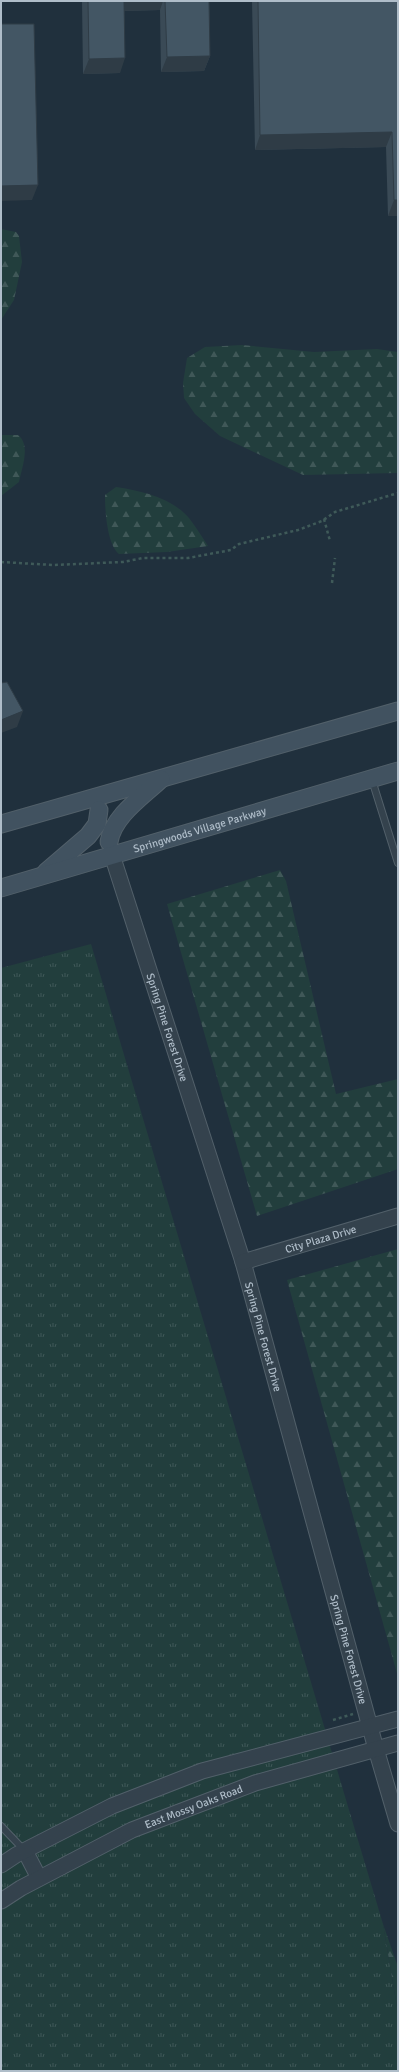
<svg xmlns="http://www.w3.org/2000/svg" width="399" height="2072" viewBox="0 0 399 2072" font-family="Signika,sans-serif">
  <defs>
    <pattern id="grass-tufts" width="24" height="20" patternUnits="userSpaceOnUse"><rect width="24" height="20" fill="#223e3d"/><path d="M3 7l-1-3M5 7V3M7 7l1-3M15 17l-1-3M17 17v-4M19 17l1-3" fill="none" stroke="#405858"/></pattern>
    <pattern id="forest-firs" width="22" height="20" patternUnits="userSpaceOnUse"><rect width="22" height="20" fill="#223e3d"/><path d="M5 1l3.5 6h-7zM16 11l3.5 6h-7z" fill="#405858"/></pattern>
  </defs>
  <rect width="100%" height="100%" fill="#20303d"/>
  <!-- grass -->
  <path fill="url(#grass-tufts)" d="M 91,944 L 383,1924 L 398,2013 L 398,2071 L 1,2071 L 1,968 Z"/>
  <!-- forest -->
  <path fill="url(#forest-firs)" d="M 1,229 L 16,232 L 19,236 L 22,262 L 14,300 L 1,320 Z
    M 242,345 L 314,352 L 377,349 L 398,352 L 398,473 L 303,475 L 220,436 L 195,414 L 184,398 L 183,383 L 187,358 L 205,347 Z
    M 1,435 L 18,435 C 31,445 22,467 19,482 L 1,496 Z
    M 116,487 C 141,491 171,497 189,518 C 196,527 202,537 208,546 L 167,552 L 119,554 C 107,544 105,511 105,495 Z
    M 280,870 L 286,881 L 336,1094 L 398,1079 L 398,1169 L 257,1216 L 167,904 Z
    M 398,1249 L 398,1677 L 287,1280 Z
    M 383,1924 L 398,1967 L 398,2013 Z"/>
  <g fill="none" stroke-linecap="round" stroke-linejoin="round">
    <!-- service casing -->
    <g stroke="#52606a" stroke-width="8">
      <path id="service" d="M 372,780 L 398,863
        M 1,1826 L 24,1850"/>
    </g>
    <!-- tertiary casing -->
    <g stroke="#52606a" stroke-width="17">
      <g id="tertiary">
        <path id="s1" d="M 112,855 L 243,1262 L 376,1749 L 398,1824"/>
        <path id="s2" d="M 243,1262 L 398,1216"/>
        <path d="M 25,1851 L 39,1878"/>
        <path d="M 1,1865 L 16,1855 L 112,1806 L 202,1771 L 398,1719"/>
        <path id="s3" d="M 1,1901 L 21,1888 L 132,1830 L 255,1783 L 398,1743"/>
      </g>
    </g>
    <!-- secondary casing -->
    <g stroke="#52606a" stroke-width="19">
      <g id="secondary">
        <path d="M 1,824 L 398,711"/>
        <path d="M 109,842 C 113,816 142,797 161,779"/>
        <path d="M 46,872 L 88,836 L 97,824 L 99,810"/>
        <path id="s4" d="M 1,888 L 398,771"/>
      </g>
    </g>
    <!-- path -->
    <path stroke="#3f5a59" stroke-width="2.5" stroke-dasharray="3 3" stroke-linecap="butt" d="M 324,519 L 330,541
      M 1,562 L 53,565 L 123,562 L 143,558 L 188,558 L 231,550 L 239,544 L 298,530 L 322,521 L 335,512 L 398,493
      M 332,583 L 335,558
      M 333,1720 L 353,1714"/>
    <!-- service -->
    <use href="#service" stroke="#34424d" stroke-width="6"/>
    <!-- tertiary -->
    <use href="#tertiary" stroke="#34424d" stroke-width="15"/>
    <!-- secondary -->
    <use href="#secondary" stroke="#415260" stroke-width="17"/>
  </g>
  <!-- wall -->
  <path fill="#3a4a56" d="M 82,1 L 209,1 L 210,56 L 204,71 L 161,72 L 160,10 L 124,11 L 120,73 L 83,74 Z
    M 252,1 L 398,1 L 398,216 L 388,216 L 386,147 L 255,150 Z"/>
  <!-- shaded-wall -->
  <path fill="#2f3c46" d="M 122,1 L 163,1 L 160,10 L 118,11 Z
    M 210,56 L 204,71 L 161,72 L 167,57 Z
    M 125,58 L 120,73 L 83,74 L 89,59 Z
    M 392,132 L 386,147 L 255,150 L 260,135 Z
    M 38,185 L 32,200 L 1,201 L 1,186 Z
    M 394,200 L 398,200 L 398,216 L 388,216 Z
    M 23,711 L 17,727 L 1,733 L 1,720 Z"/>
  <!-- building -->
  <path fill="#435664" stroke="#2f3c46" d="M 88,1 L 124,1 L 125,58 L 89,59 Z
    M 165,1 L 209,1 L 210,56 L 167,57 Z
    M 258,1 L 398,1 L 398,200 L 394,200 L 392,132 L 260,135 Z
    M 1,24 L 34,24 L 38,185 L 1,186 Z
    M 7,682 L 23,711 L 1,720 L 1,683 Z"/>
  <g text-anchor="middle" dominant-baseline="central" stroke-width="3" stroke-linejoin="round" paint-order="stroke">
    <!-- street labels -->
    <g font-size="11" fill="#afbdc9" stroke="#192731">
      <text stroke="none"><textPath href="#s4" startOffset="207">Springwoods Village Parkway</textPath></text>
      <text stroke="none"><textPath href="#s1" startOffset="181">Spring Pine Forest Drive</textPath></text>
      <text stroke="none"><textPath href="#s2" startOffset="81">City Plaza Drive</textPath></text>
      <text stroke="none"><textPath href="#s1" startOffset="505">Spring Pine Forest Drive</textPath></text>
      <text stroke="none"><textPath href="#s1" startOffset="829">Spring Pine Forest Drive</textPath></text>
      <text stroke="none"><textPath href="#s3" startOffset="215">East Mossy Oaks Road</textPath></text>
    </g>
  </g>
  <!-- border -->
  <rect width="399" height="2072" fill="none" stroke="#afbdc9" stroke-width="4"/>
</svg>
